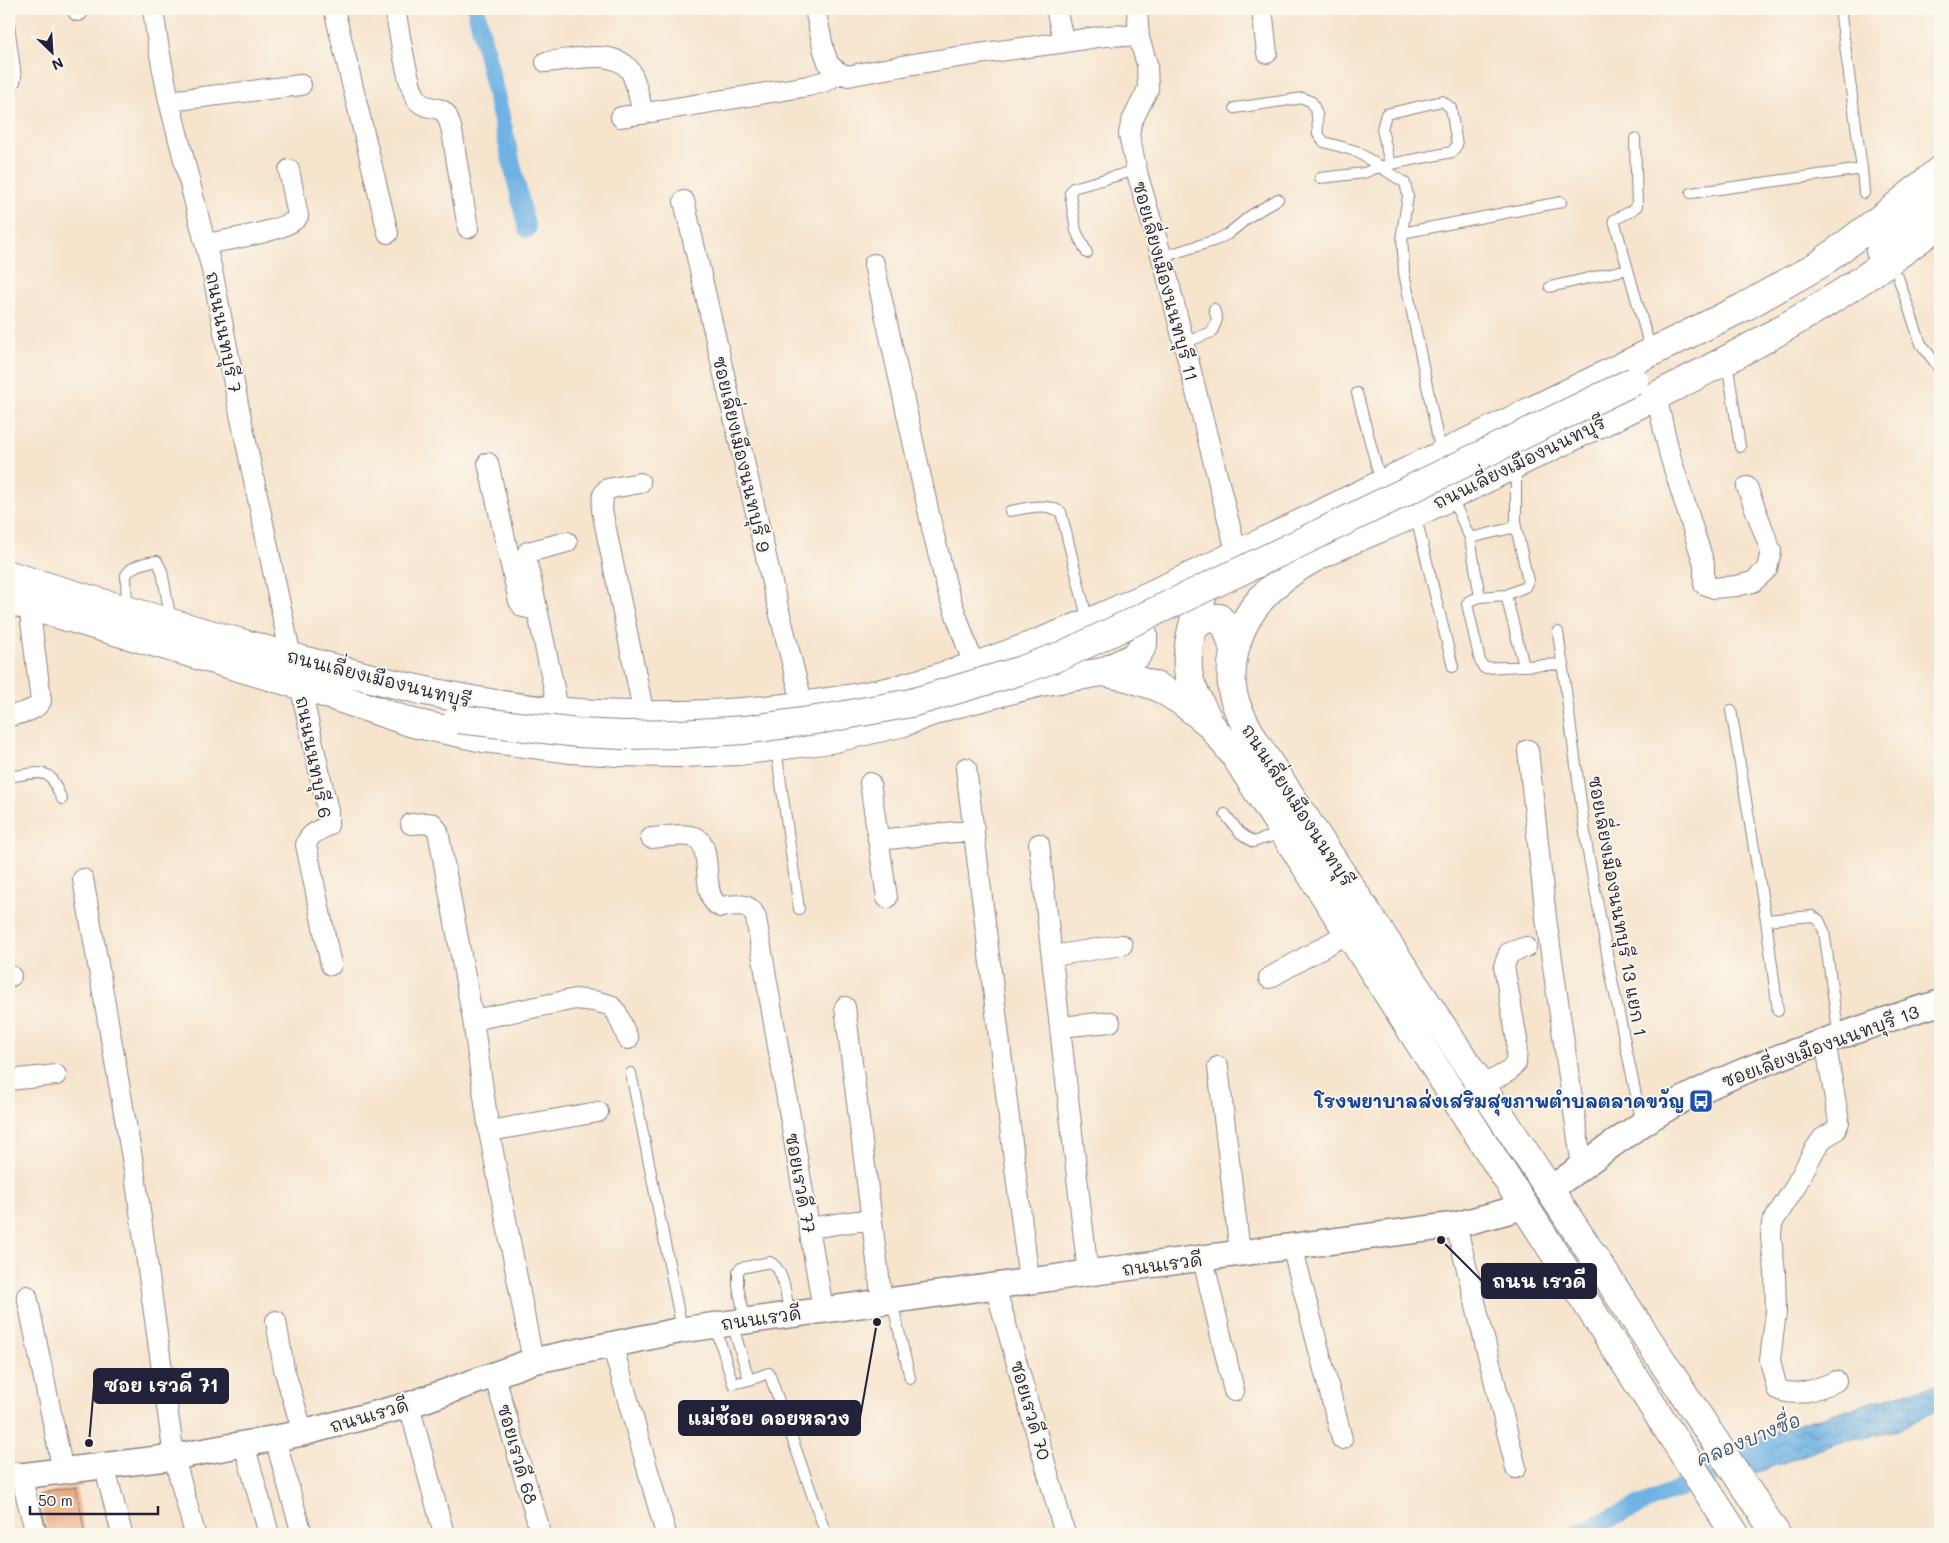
<svg xmlns="http://www.w3.org/2000/svg" width="1949" height="1543" viewBox="0 0 1949 1543" font-family="Mali,'Playpen Sans Thai',sans-serif">
  <defs>
    <pattern id="water-waves" width="16" height="10" patternUnits="userSpaceOnUse" patternTransform="scale(1.25)"><rect width="16" height="10" fill="#70b2e4"/><path d="M0 5q4-4 8 0t8 0" fill="none" stroke="#5c90ba"/></pattern>
  </defs>
  <rect width="100%" height="100%" fill="#fbf7ec"/>
  <filter id="ink" filterUnits="userSpaceOnUse"><feTurbulence type="fractalNoise" baseFrequency=".02" numOctaves="2"/><feDisplacementMap in="SourceGraphic" scale="10" xChannelSelector="R" yChannelSelector="G"/><feConvolveMatrix kernelMatrix="1 2 1 2 8 2 1 2 1" color-interpolation-filters="sRGB"/></filter>
  <filter id="wash" filterUnits="userSpaceOnUse"><feTurbulence type="fractalNoise" baseFrequency=".0096" numOctaves="4" result="noise"/><feDisplacementMap in="SourceGraphic" scale="20" xChannelSelector="R" yChannelSelector="G"/><feGaussianBlur stdDeviation="1.12" result="paint"/><feColorMatrix in="noise" values="0 0 0 0 0 0 0 0 0 0 0 0 0 0 0 0 0 1.4 0 .05"/><feComposite in="paint" operator="in"/></filter>
  <g filter="url(#wash)">
    <rect width="100%" height="100%" fill="#f6e4cd"/>
    <!-- water -->
    <path fill="url(#water-waves)" stroke="#496a90" d="M 1940,1384 L 1940,1409 L 1898,1430 L 1843,1441 L 1755,1473 L 1735,1444 L 1894,1395 Z"/>
    <g fill="none" stroke-linecap="round" stroke-linejoin="round">
      <!-- canal -->
      <path stroke="#70b2e4" stroke-width="18" d="M 476,9 L 527,229
        M 1576,1534 L 1647,1502 L 1768,1451"/>
    </g>
    <g id="blocks">
      <!-- building -->
      <path fill="#ebab81" d="M 76,1487 L 85,1534 L 48,1534 L 38,1494 Z"/>
    </g>
  </g>
  <g filter="url(#ink)">
    <use href="#blocks" fill-opacity="0" stroke="#8c8384" stroke-width="1"/>
    <g fill="none" stroke-linecap="round" stroke-linejoin="round">
      <!-- service casing -->
      <g stroke="#8c8384" stroke-width="12">
        <path id="service" d="M 1840,9 L 1862,169
          M 9,25 L 16,77 L 15,82 L 9,88
          M 1235,108 L 1303,98 L 1312,102 L 1317,114 L 1318,134 L 1324,142 L 1356,151 L 1405,183 L 1408,196 L 1402,233 L 1404,273 L 1441,454
          M 1635,139 L 1637,206 L 1631,211 L 1614,220 L 1651,351
          M 1320,178 L 1364,173 L 1381,166 L 1452,152 L 1457,145 L 1451,108 L 1442,101 L 1386,114 L 1382,129 L 1390,164
          M 1691,193 L 1862,169 L 1864,193
          M 1402,233 L 1561,202
          M 1087,253 L 1076,231 L 1070,193 L 1073,188 L 1137,170
          M 1162,257 L 1216,240 L 1228,234 L 1250,216 L 1278,199
          M 1898,277 L 1921,344 L 1940,369
          M 1550,287 L 1628,269
          M 1184,343 L 1212,332 L 1217,319 L 1214,309
          M 1727,361 L 1740,447
          M 1357,393 L 1381,483
          M 1452,498 L 1470,538 L 1480,597 L 1506,595 L 1524,666
          M 1010,511 C 1028,508 1045,502 1061,512 L 1088,622
          M 1415,514 L 1453,667
          M 1470,538 L 1516,527
          M 1506,595 L 1525,587 L 1528,581 L 1516,527 L 1516,466
          M 1480,597 L 1469,601 L 1467,604 L 1480,661 L 1484,668 L 1564,664
          M 127,608 L 126,575 C 132,565 146,562 157,561 L 162,571 L 171,621
          M 1558,632 L 1587,847 L 1612,980 L 1642,1124
          M 1731,710 L 1766,920 L 1812,916 L 1819,920 L 1824,931 L 1839,1037
          M 776,748 L 799,909
          M 9,777 C 20,776 43,768 51,778 C 56,784 58,793 62,799
          M 1225,814 L 1239,832 L 1253,842 L 1283,833
          M 1766,920 L 1778,1011
          M 631,1073 L 682,1329
          M 892,1301 L 910,1378
          M 745,1320 L 738,1286 L 738,1271 L 741,1268 L 770,1262 C 784,1268 787,1299 789,1314
          M 732,1323 L 749,1380 L 769,1373 L 826,1534
          M 715,1325 L 733,1384 L 749,1380"/>
      </g>
      <!-- minor casing -->
      <g stroke="#8c8384" stroke-width="22">
        <path id="minor" d="M 78,9 L 78,11
          M 153,9 L 158,44 L 169,101 L 212,270 L 238,404 L 291,657
          M 334,9 L 388,233
          M 395,9 C 399,29 407,87 418,101 C 427,111 441,104 447,116 C 453,128 454,144 456,157 C 460,181 464,204 468,228
          M 815,9 L 824,51 L 829,65 L 840,73
          M 1056,9 L 1064,42
          M 1137,9 L 1139,38 L 1147,64 L 1148,89 L 1131,123 L 1129,135 L 1138,176 L 1165,268 L 1237,555
          M 1262,9 L 1267,53
          M 546,62 C 570,60 616,47 631,72 C 637,84 640,101 643,114
          M 169,101 L 301,85
          M 621,117 L 808,86 L 826,81 L 840,73 L 848,76 C 917,62 989,52 1059,43 C 1084,40 1115,31 1139,38
          M 684,201 L 773,587 L 803,706
          M 206,244 C 224,240 290,231 298,216 L 289,170
          M 874,264 L 933,532 L 948,592 L 974,666
          M 1656,396 L 1670,456 L 1704,564 L 1704,584 L 1714,588 L 1736,586 L 1753,582 L 1767,569 L 1771,551 L 1747,487
          M 488,463 L 519,601 L 523,607 L 537,610
          M 640,483 L 607,489 L 603,495 L 602,510 L 644,715
          M 300,685 L 328,811 L 328,825 C 319,831 308,834 306,845 L 331,965
          M 559,712 L 526,557 L 528,552 L 567,542
          M 9,716 C 20,713 35,712 41,701 L 29,605
          M 1528,750 L 1546,918 L 1582,1167
          M 966,768 L 1029,1281
          M 870,783 L 887,898
          M 411,824 L 426,823 L 433,824 L 438,831 L 473,1020 L 489,1131 L 533,1361
          M 651,838 C 664,837 682,833 694,837 C 716,843 698,899 721,907 C 736,905 750,901 756,918 L 823,1309
          M 878,840 L 974,830
          M 1039,844 L 1088,1273
          M 83,879 L 135,1175 L 174,1457 L 195,1534
          M 1052,956 L 1122,945
          M 9,976 L 11,976
          M 1269,978 L 1348,933
          M 845,1007 L 882,1301
          M 473,1020 L 575,999 L 594,1001 L 610,1005 L 617,1013 L 628,1039
          M 1060,1027 L 1110,1022
          M 1825,1041 L 1839,1122 L 1835,1131 L 1823,1138 L 1815,1149 L 1794,1189 L 1772,1223 L 1771,1238 L 1775,1272 L 1776,1312 L 1770,1360 L 1777,1389 C 1796,1398 1818,1389 1836,1381
          M 1218,1067 L 1240,1253
          M 9,1080 L 56,1075
          M 1482,1086 L 1509,1071 L 1516,1063 L 1517,1040 L 1504,966 L 1509,953 L 1526,947
          M 489,1131 L 598,1112
          M 1456,1225 L 1516,1468
          M 809,1228 L 871,1219
          M 1292,1246 L 1342,1439
          M 1203,1259 L 1234,1391
          M 995,1286 L 1065,1534
          M 27,1296 L 63,1471
          M 276,1321 L 284,1369 L 303,1433
          M 612,1344 L 666,1534
          M 494,1374 L 541,1534
          M 409,1405 L 444,1534
          M 275,1439 L 302,1534
          M 244,1444 L 269,1534
          M 104,1465 L 122,1534
          M 21,1476 L 36,1534"/>
      </g>
      <!-- tertiary casing -->
      <g stroke="#8c8384" stroke-width="28">
        <path id="tertiary" d="M 1550,1189 C 1593,1160 1635,1125 1682,1100 C 1731,1074 1786,1054 1840,1036 C 1873,1025 1906,1012 1940,1003
          M 9,1475 L 21,1476 L 174,1457 L 303,1433 L 409,1405 L 533,1361 L 682,1330 L 1088,1273 L 1456,1225 L 1523,1207"/>
      </g>
      <!-- secondary casing -->
      <g stroke="#8c8384" stroke-width="30">
        <path id="secondary" d="M 1880,251 L 1940,193
          M 9,575 C 100,603 191,629 284,655 C 376,680 468,705 564,712 C 650,718 736,716 821,703 C 849,699 877,695 903,688 C 1055,647 1196,574 1337,506 C 1472,440 1608,374 1744,307 L 1820,264 L 1889,212 L 1940,170
          M 9,600 L 300,685 L 413,723 L 484,738 L 572,749 L 619,752 L 678,753 L 739,751 L 830,739 L 904,722 L 947,706 L 1041,682 L 1103,672 L 1127,677 L 1158,687 L 1181,701 L 1210,724 L 1235,756 L 1735,1534
          M 1192,629 L 1204,619 L 1219,618 L 1227,628 L 1234,650
          M 1103,672 L 1136,656 L 1143,645 L 1143,633 L 1135,625 L 1109,622
          M 1208,720 C 1202,707 1194,694 1190,681 C 1181,648 1200,601 1212,571
          M 1776,1534 L 1257,745 C 1248,729 1237,712 1233,694 C 1228,665 1236,633 1253,609 C 1289,558 1359,539 1413,514 C 1447,498 1481,481 1515,464 C 1661,394 1813,325 1940,223"/>
      </g>
      <!-- service -->
      <use href="#service" stroke="#fff" stroke-width="10"/>
      <!-- minor -->
      <use href="#minor" stroke="#fff" stroke-width="20"/>
      <!-- tertiary -->
      <use href="#tertiary" stroke="#fff" stroke-width="25"/>
      <!-- secondary -->
      <use href="#secondary" stroke="#fff" stroke-width="28"/>
      <!-- secondary-bridge casing -->
      <g stroke="#8c8384" stroke-width="30" stroke-linecap="butt">
        <path id="secondary-bridge" d="M 458,719 L 578,733 L 622,735 L 680,734 L 745,730 L 823,719 L 911,703 L 1019,671 L 1063,655 L 1287,549 L 1634,381"/>
      </g>
      <!-- secondary-bridge -->
      <use href="#secondary-bridge" stroke="#fff" stroke-width="28"/>
    </g>
  </g>
  <!-- icons -->
  <defs>
    <g id="bus-square" transform="scale(1.25)"><rect x="-9" y="-9" width="18" height="18" rx="4" fill="#1a4fb4" stroke="#fbf7ec"/><path d="M-5-6H5V4H4V6H2V4H-2V6H-4V4H-5ZM-3.5-4V0h7V-4ZM-3.5 1.2v1.5H-2V1.2ZM2 1.2v1.5H3.5V1.2Z" fill="#fff"/></g>
  </defs>
  <g fill-rule="evenodd">
    <use href="#bus-square" x="1701" y="1101"/>
  </g>
  <g text-anchor="middle" dominant-baseline="central" stroke-width="4" stroke-linejoin="round" paint-order="stroke">
    <!-- street labels -->
    <g font-size="18" fill="#22223b" stroke="#fbf7ec">
      <text transform="translate(1166 281) rotate(75)">ซอยเลี่ยงเมืองนนทบุรี 11</text>
      <text transform="translate(224 332) rotate(79)">ถนนนนทบุรี 7</text>
      <text transform="translate(742 454) rotate(77)">ซอยเลี่ยงเมืองนนทบุรี 9</text>
      <text transform="translate(1519 462) rotate(-26)">ถนนเลี่ยงเมืองนนทบุรี</text>
      <text transform="translate(379 678) rotate(14)">ถนนเลี่ยงเมืองนนทบุรี</text>
      <text transform="translate(314 757) rotate(79)">ถนนนนทบุรี 6</text>
      <text transform="translate(1298 805) rotate(57)">ถนนเลี่ยงเมืองนนทบุรี</text>
      <text transform="translate(1618 906) rotate(80)">ซอยเลี่ยงเมืองนนทบุรี 13 แยก 1</text>
      <text transform="translate(1820 1046) rotate(-20)">ซอยเลี่ยงเมืองนนทบุรี 13</text>
      <text transform="translate(801 1183) rotate(80)">ซอยเรวดี 77</text>
      <text transform="translate(1162 1264) rotate(-7)">ถนนเรวดี</text>
      <text transform="translate(761 1318) rotate(-8)">ถนนเรวดี</text>
      <text transform="translate(1031 1410) rotate(74)">ซอยเรวดี 70</text>
      <text transform="translate(369 1415) rotate(-16)">ถนนเรวดี</text>
      <text transform="translate(518 1454) rotate(74)">ซอยเรวดี 68</text>
    </g>
    <!-- transit labels -->
    <g font-size="18" font-weight="bold" fill="#164399" stroke="#fbf7ec" text-anchor="end">
      <text x="1684" y="1101">โรงพยาบาลส่งเสริมสุขภาพตำบลตลาดขวัญ</text>
    </g>
    <!-- water labels -->
    <g font-size="19" font-style="italic" fill="#3d5476" stroke="#fbf7ec">
      <text transform="translate(1748 1439) rotate(-22)">คลองบางซื่อ</text>
    </g>
  </g>
  <!-- callouts -->
  <path fill="none" stroke="#22223b" stroke-width="2" d="M1441 1240L1482 1281M89 1443L94 1386M877 1322L860 1418"/>
  <g fill="#22223b" stroke="#fbf7ec" stroke-width="2">
    <circle cx="1441" cy="1240" r="5"/>
    <circle cx="89" cy="1443" r="5"/>
    <circle cx="877" cy="1322" r="5"/>
  </g>
  <g fill="#22223b" stroke="#22223b" stroke-width="2">
    <rect x="1482" y="1264" width="114" height="34" rx="5"/>
    <rect x="94" y="1369" width="134" height="34" rx="5"/>
    <rect x="679" y="1401" width="181" height="34" rx="5"/>
  </g>
  <g font-size="19" text-anchor="middle" font-weight="bold" fill="#fff">
    <text x="1539" y="1288">ถนน เรวดี</text>
    <text x="161" y="1392">ซอย เรวดี 71</text>
    <text x="769" y="1425">แม่ช้อย ดอยหลวง</text>
  </g>
  <!-- margin -->
  <rect width="1949" height="1543" fill="none" stroke="#fbf7ec" stroke-width="30"/>
  <!-- north arrow -->
  <g transform="translate(52 52) rotate(155)" stroke="#fbf7ec" stroke-width="4" paint-order="stroke">
  <path d="M0-4L9 19L0 12L-9 19Z" fill="#22223b"/>
  <text y="-8" font-size="14" font-weight="bold" text-anchor="middle" fill="#22223b">N</text>
  </g>
  <!-- scale -->
  <path d="M30 1506v8h128v-8" fill="none" stroke="#22223b" stroke-width="2.5"/>
  <text x="38" y="1506" font-size="15" fill="#22223b" stroke="#fbf7ec" stroke-width="4" paint-order="stroke">50 m</text>
</svg>
